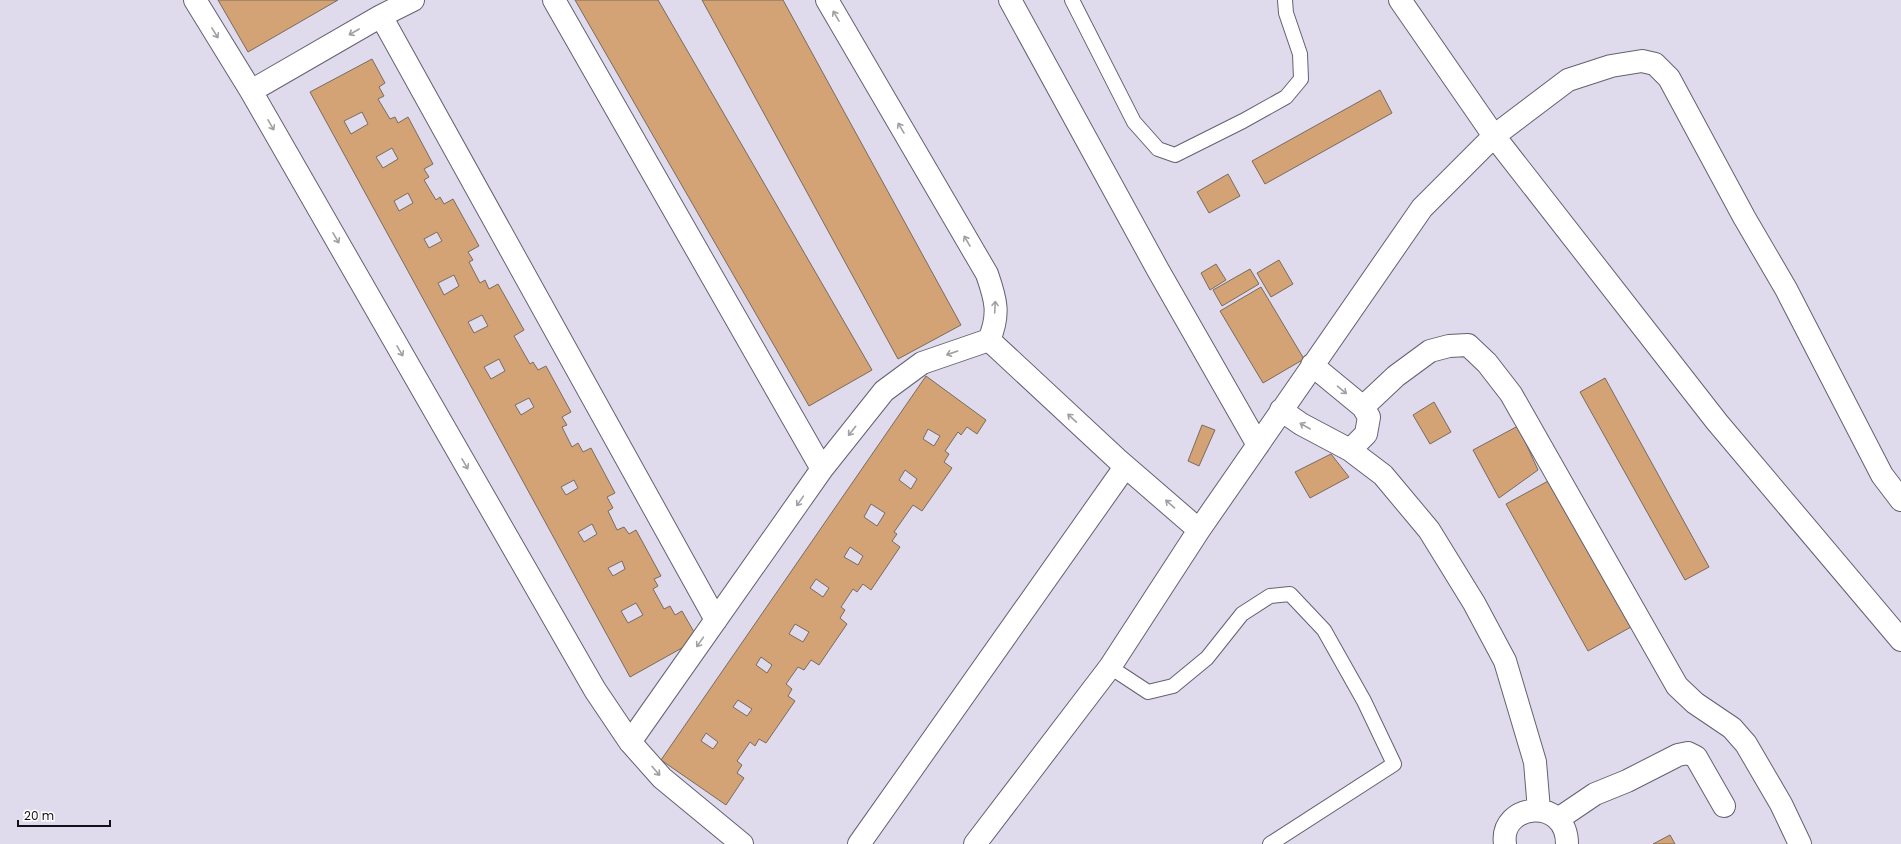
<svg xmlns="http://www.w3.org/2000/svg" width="1901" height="844" viewBox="0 0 1901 844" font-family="Poppins,sans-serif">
  <rect width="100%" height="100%" fill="#dfdbed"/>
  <!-- building -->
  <path fill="#d3a275" stroke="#796b5f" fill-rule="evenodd" d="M 218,0 L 338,0 L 248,52 Z
    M 575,0 L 658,0 L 872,370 L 809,406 Z
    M 702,0 L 783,0 L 961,325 L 898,359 Z
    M 372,59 L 385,83 L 379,87 L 384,96 L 378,99 L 390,119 L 395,117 L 398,123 L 408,117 L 433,164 L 424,169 L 429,177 L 424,180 L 436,200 L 440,197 L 444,204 L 453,199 L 479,246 L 468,252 L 473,260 L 469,262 L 480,283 L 485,280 L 489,289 L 498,284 L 524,330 L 514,336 L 530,364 L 533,362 L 538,370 L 546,366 L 571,412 L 562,417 L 567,425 L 562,427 L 572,447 L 578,443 L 583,452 L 591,448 L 615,493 L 607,497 L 613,508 L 608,511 L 617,530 L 624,527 L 629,534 L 636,530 L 661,576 L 654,579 L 658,586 L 653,589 L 664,609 L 670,606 L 675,615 L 682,611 L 698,639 L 630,677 L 310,92 Z
    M 1380,90 L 1392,113 L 1265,184 L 1252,161 Z
    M 362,112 L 368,124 L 351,134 L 344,121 Z
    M 392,148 L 398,159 L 383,168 L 376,157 Z
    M 1228,174 L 1240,196 L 1209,213 L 1197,192 Z
    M 408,193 L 413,203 L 399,211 L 394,201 Z
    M 437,232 L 442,241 L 429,248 L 424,239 Z
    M 1279,260 L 1293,284 L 1271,297 L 1257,273 Z
    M 1216,264 L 1226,280 L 1210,290 L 1201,273 Z
    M 1250,269 L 1259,284 L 1222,306 L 1213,290 Z
    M 454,275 L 459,286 L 444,295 L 438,283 Z
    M 1261,287 L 1304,359 L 1263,383 L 1220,311 Z
    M 482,315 L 488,326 L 474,333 L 468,322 Z
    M 499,359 L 505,371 L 491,379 L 484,367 Z
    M 926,376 L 986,420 L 977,434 L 967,427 L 961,435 L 958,432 L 945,451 L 949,454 L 944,462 L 952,468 L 922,511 L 913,505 L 894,532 L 897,534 L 892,541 L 900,547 L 871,590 L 863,584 L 857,592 L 853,589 L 841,607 L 845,610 L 840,618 L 847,624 L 819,665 L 811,660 L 804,670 L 798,667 L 786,684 L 792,689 L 788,696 L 795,701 L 766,743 L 759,739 L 755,746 L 750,742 L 737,761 L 742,765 L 737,773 L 744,778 L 726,805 L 661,760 ZM 928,429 L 940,436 L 934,446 L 923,439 ZM 905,470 L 917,479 L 911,489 L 899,480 ZM 871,504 L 885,513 L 877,526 L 864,517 ZM 850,547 L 863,556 L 858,565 L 844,557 ZM 816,579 L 829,588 L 823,597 L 810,588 ZM 795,624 L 809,632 L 803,642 L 789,634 ZM 761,657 L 772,665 L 767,673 L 756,665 ZM 738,700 L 752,709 L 747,716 L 733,707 ZM 706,733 L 718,742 L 713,749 L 701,741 Z
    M 1605,378 L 1709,567 L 1685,580 L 1580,392 Z
    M 529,398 L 534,407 L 521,415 L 515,405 Z
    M 1434,402 L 1451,432 L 1430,444 L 1413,415 Z
    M 1202,425 L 1215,430 L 1199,466 L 1188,461 Z
    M 1518,426 L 1538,470 L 1499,498 L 1473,450 Z
    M 1331,454 L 1349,477 L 1310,498 L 1295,472 Z
    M 574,480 L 578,488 L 566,495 L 561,487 Z
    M 1550,480 L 1631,627 L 1588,651 L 1506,504 Z
    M 592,524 L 597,534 L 584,542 L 578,532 Z
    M 622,561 L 625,569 L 613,576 L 608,568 Z
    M 636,603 L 643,615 L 628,623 L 621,611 Z
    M 1670,835 L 1675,844 L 1653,844 Z"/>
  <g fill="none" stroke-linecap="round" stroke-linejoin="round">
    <!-- service casing -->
    <g stroke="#646171" stroke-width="16">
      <path id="service" d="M 1072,0 L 1134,122 L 1158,149 L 1175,155 L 1243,121 L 1286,97 L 1301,79 L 1300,54 L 1286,13 L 1285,0
        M 1110,667 L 1148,692 L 1173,686 L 1207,658 L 1242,614 L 1270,596 L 1290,594 L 1324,630 L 1364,701 L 1394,764 L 1270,844"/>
    </g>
    <!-- minor casing -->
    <g stroke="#646171" stroke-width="24">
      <path id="minor" d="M 195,0 L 251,91 L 595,690 L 630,742 L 662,778 L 742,844
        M 554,0 L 822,469
        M 1010,0 L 1158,270 L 1258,445
        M 1400,0 L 1494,136 L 1717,422 L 1901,640
        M 381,16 L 716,620
        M 251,91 L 381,16 L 413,0
        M 989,340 L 1117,459 L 1199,530
        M 1363,407 L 1396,376 L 1430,351 L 1449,346 L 1468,345 L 1487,363 L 1511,394 L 1677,686 L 1695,703 L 1732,728 L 1746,744 L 1781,804 L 1800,844
        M 1281,410 L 1301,424 L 1350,450 L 1366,434 L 1369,417 L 1363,407 L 1312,365
        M 1350,450 L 1383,475 L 1429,530 L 1474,603 L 1505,661 L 1535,762 L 1539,810
        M 630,742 L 822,469 L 884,391 L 922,363 L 989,340 C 1000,314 996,300 987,274 L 827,0
        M 1558,819 L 1595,794 L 1627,781 L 1678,755 L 1688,753 L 1696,757 L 1724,806
        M 859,844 L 1125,467
        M 975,844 L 1110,667 L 1199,530 L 1422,208 L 1494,136 L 1568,80 L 1611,66 L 1642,61 L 1655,64 L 1669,78 L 1744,217 L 1786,289 L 1882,475 L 1901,500
        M 1505,844 C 1499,803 1567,796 1567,844"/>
    </g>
    <!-- service -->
    <use href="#service" stroke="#fff" stroke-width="14"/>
    <!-- minor -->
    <use href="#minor" stroke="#fff" stroke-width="22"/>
  </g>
  <!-- one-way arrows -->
  <defs><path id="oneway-shaft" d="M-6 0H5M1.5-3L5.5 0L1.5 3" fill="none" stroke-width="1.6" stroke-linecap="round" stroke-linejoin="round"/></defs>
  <g stroke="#a0a0a2">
    <use href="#oneway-shaft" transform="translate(836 16) rotate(-120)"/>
    <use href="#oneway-shaft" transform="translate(354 32) rotate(150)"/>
    <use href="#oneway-shaft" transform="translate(215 33) rotate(58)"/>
    <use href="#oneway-shaft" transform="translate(271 125) rotate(60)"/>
    <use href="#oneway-shaft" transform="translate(901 128) rotate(-120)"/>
    <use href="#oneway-shaft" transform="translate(336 238) rotate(60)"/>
    <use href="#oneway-shaft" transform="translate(967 241) rotate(-120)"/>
    <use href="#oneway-shaft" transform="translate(995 307) rotate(-87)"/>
    <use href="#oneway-shaft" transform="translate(400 351) rotate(60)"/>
    <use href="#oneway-shaft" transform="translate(952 353) rotate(161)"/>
    <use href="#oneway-shaft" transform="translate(1342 390) rotate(40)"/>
    <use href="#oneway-shaft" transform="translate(1072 418) rotate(-137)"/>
    <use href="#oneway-shaft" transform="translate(1305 426) rotate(-150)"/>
    <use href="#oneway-shaft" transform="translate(852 431) rotate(128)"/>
    <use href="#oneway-shaft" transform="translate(465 464) rotate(60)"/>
    <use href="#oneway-shaft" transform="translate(800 501) rotate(125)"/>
    <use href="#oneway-shaft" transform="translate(1170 504) rotate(-139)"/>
    <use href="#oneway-shaft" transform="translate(700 642) rotate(125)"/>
    <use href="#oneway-shaft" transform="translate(656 771) rotate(49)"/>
  </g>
  <!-- scale -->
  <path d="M18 820v6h92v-6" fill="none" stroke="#121117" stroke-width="2"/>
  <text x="24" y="820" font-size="12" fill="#121117" stroke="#ffffff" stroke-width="3" paint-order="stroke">20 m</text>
</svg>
